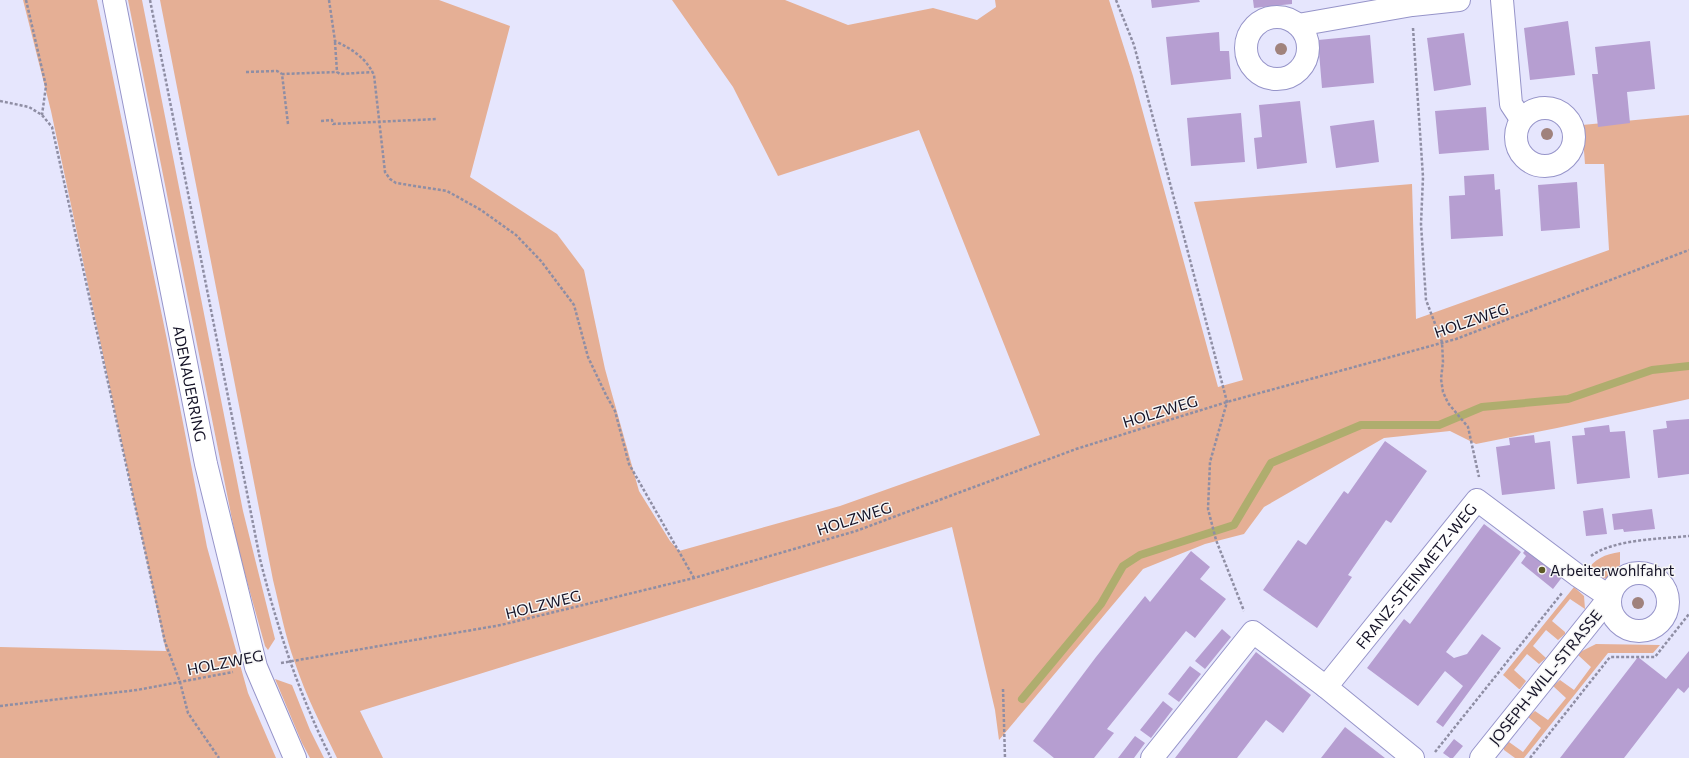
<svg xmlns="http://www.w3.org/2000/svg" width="1689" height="758" viewBox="0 0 1689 758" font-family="Commissioner,sans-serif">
  <rect width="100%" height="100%" fill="#e6e6fd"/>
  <!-- green -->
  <path fill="#e5af95" d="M 23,0 L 97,0 L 167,340 L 207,547 L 248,693 L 276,758 L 0,758 L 0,647 L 166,651 L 51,111 Z
    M 128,0 L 142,0 L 243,511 L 275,639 L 268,650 L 265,646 L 238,549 Z
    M 160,0 L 439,0 L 510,26 L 470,177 L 557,234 L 584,270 L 605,369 L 639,491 L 670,541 L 679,551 L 840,506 L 1040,435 L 919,130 L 778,176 L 733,87 L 672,0 L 785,0 L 848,25 L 933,8 L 977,20 L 996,7 L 995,0 L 1109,0 L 1133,76 L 1218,387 L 1243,380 L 1194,202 L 1412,184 L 1416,319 L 1609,250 L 1604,164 L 1585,164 L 1582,125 L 1689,115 L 1689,399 L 1557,428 L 1476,444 L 1450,431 L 1384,438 L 1264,507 L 1244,534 L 1205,544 L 1143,569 L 999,740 L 995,710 L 952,527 L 360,711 L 383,758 L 337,758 C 322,727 306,696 295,663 C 285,636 280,608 273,580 Z
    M 1620,552 L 1620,565 L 1610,578 L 1595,579 L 1586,572 C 1594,559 1605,554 1620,552 Z
    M 1574,587 L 1584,596 L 1585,609 L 1570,599 L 1552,621 L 1565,632 L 1565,634 L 1558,640 L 1546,630 L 1533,646 L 1546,658 L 1539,664 L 1527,654 L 1514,670 L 1526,681 L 1520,689 L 1519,689 L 1503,675 Z
    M 1596,644 L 1660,645 L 1653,653 L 1608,653 L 1524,758 L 1515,758 L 1504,750 L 1504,748 L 1509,742 L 1523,752 L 1541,728 L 1528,717 L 1535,711 L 1548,720 L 1566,698 L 1553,686 L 1560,680 L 1574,690 L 1591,667 L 1578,655 L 1582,651 Z
    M 275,679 L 292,685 L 310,730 L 324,758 L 310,758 L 302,743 Z"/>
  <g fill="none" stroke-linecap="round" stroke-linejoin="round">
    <!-- stream -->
    <path stroke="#afad6e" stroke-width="8" d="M 1022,699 L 1101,604 L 1123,566 L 1140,555 L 1234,525 L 1271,463 L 1361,425 L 1439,425 L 1482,407 L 1568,399 L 1652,370 L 1689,366"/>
  </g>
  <!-- building -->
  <path fill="#b69ed1" d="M 1151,0 L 1199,0 L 1200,2 L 1152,8 Z
    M 1253,0 L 1292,0 L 1292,4 L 1254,8 Z
    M 1568,21 L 1575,75 L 1530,80 L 1524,28 Z
    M 1219,32 L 1220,51 L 1229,51 L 1231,79 L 1171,85 L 1166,37 Z
    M 1464,33 L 1471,85 L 1434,91 L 1427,38 Z
    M 1370,35 L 1374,83 L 1322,88 L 1318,40 Z
    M 1650,41 L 1655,89 L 1627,92 L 1630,123 L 1598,127 L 1592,74 L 1598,74 L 1595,47 Z
    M 1300,101 L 1307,163 L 1257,169 L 1254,138 L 1262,137 L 1259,105 Z
    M 1486,107 L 1489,150 L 1439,154 L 1435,111 Z
    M 1241,113 L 1245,162 L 1191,166 L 1187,118 Z
    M 1374,120 L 1379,162 L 1336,168 L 1330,126 Z
    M 1494,174 L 1495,190 L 1500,189 L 1503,236 L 1451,239 L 1449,196 L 1465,195 L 1464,176 Z
    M 1577,182 L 1580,228 L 1541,231 L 1538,185 Z
    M 1689,419 L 1689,474 L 1658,478 L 1653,430 L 1667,428 L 1666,421 Z
    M 1609,425 L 1610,432 L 1625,431 L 1630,478 L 1577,484 L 1572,436 L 1585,435 L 1584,428 Z
    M 1534,435 L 1535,443 L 1550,441 L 1555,489 L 1502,495 L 1496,447 L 1510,445 L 1509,438 Z
    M 1385,441 L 1427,471 L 1391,523 L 1386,520 L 1348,575 L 1352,577 L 1317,628 L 1263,590 L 1298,540 L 1306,545 L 1344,491 L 1348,494 Z
    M 1603,508 L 1607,534 L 1586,536 L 1583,511 Z
    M 1652,509 L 1655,529 L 1624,532 L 1623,529 L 1614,530 L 1612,514 Z
    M 1484,524 L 1521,552 L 1446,652 L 1454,658 L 1467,654 L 1482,634 L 1501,648 L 1443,727 L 1436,722 L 1463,686 L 1445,671 L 1418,706 L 1367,668 L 1404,619 L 1410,624 Z
    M 1527,548 L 1563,576 L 1553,589 L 1521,563 L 1526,556 L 1523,553 Z
    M 1191,551 L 1210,567 L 1200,579 L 1226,599 L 1195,638 L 1186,631 L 1107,729 L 1114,733 L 1094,758 L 1054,758 L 1033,741 L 1096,657 L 1145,596 L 1150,602 Z
    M 1222,629 L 1231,637 L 1205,669 L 1195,661 Z
    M 1689,651 L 1689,687 L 1684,693 L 1678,688 L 1624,758 L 1560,758 L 1638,657 L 1666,679 Z
    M 1256,652 L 1311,695 L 1283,733 L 1266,720 L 1237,758 L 1175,758 Z
    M 1190,666 L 1201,674 L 1179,702 L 1168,694 Z
    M 1163,701 L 1173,709 L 1151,738 L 1140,730 Z
    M 1345,727 L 1385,758 L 1321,758 Z
    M 1135,736 L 1145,743 L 1134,758 L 1118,758 Z
    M 1454,739 L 1463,746 L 1453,758 L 1450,758 L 1443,753 Z"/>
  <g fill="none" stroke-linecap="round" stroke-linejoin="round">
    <!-- minor casing -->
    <g stroke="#9694c9" stroke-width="24">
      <g id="minor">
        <path d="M 1502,0 L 1511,104 L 1521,119"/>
        <circle cx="1277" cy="48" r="31"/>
        <path d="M 1298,25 L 1412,5 L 1459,0"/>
        <circle cx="1545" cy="137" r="29"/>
        <circle cx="1639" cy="602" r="29"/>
        <path id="s1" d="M 1326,687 L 1477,500 L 1577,575 L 1610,597 L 1481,758"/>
        <path d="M 1152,758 L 1253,632 L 1326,687 L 1413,758"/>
      </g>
    </g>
    <!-- major casing -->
    <g stroke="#9694c9" stroke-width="24">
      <g id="major">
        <path id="s2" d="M 114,0 L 206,464 L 256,667 L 295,758"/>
      </g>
    </g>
    <!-- path -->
    <path stroke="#8f8ea4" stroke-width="2.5" stroke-dasharray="3 2" stroke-linecap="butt" d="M 26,0 L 46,86 L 42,115
      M 150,0 L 260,559 C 277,627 299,695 331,758
      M 329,0 L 335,41 C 352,49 366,58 374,75 L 385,172 L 390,179 L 396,183 L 447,191 L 481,210 L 516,235 L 541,261 L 574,305 L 588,357 L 606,395 L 615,411 L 629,464 L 694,578
      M 1116,0 L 1134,45 L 1227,402 L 1210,462 L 1208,509 L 1216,540 L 1244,611
      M 1413,28 L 1423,177 L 1421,224 L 1426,300 L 1442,342 L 1443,362 L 1441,379 L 1443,392 L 1448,403 L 1468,427 L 1479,477
      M 335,42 L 337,72 L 340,74 L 373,72
      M 246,72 L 277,71 L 282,74
      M 0,101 L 29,107 L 42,115 L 52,127 L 165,642 L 180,682 L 188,713 L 219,758
      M 321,121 L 332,120 L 333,124 L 436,119
      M 288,124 L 282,74 L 337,72
      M 1591,556 C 1614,539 1660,539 1689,536
      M 281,663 L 501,625 L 694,578 L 856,531 L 1076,449 L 1227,402 L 1456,339 L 1689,250
      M 1003,689 L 1005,758
      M 0,706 L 137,690 L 233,672
      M 1435,752 L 1562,593
      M 1530,758 L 1610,657 L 1655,657 L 1689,614"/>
    <!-- minor -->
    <use href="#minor" stroke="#fff" stroke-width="22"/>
    <!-- major -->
    <use href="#major" stroke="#fff" stroke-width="22"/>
  </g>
  <!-- trees -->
  <g fill="#a0827c">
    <circle cx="1281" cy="49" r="6"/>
    <circle cx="1547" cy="134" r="6"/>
    <circle cx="1638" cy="603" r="6"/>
  </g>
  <!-- markers -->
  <circle fill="#5d5a27" stroke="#f6f6f6" stroke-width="1.5" cx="1542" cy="570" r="4"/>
  <g text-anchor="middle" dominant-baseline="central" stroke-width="3" stroke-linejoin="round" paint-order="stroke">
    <!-- street labels -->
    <g font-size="15" fill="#141226" stroke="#f6f6f6">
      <text transform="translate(1471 320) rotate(-19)">HOLZWEG</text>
      <text stroke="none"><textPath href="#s2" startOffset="391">ADENAUERRING</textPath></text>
      <text transform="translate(1160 411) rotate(-17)">HOLZWEG</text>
      <text transform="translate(854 518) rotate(-18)">HOLZWEG</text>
      <text stroke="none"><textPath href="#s1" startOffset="143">FRANZ-STEINMETZ-WEG</textPath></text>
      <text transform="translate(543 604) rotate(-14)">HOLZWEG</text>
      <text transform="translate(225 662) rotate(-11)">HOLZWEG</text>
      <text transform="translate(1545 677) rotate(-51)">JOSEPH-WILL-STRASSE</text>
    </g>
    <!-- poi labels -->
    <g font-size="15" fill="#141226" stroke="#f6f6f6" text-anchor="start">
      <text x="1550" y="570">Arbeiterwohlfahrt</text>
    </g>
  </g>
</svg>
